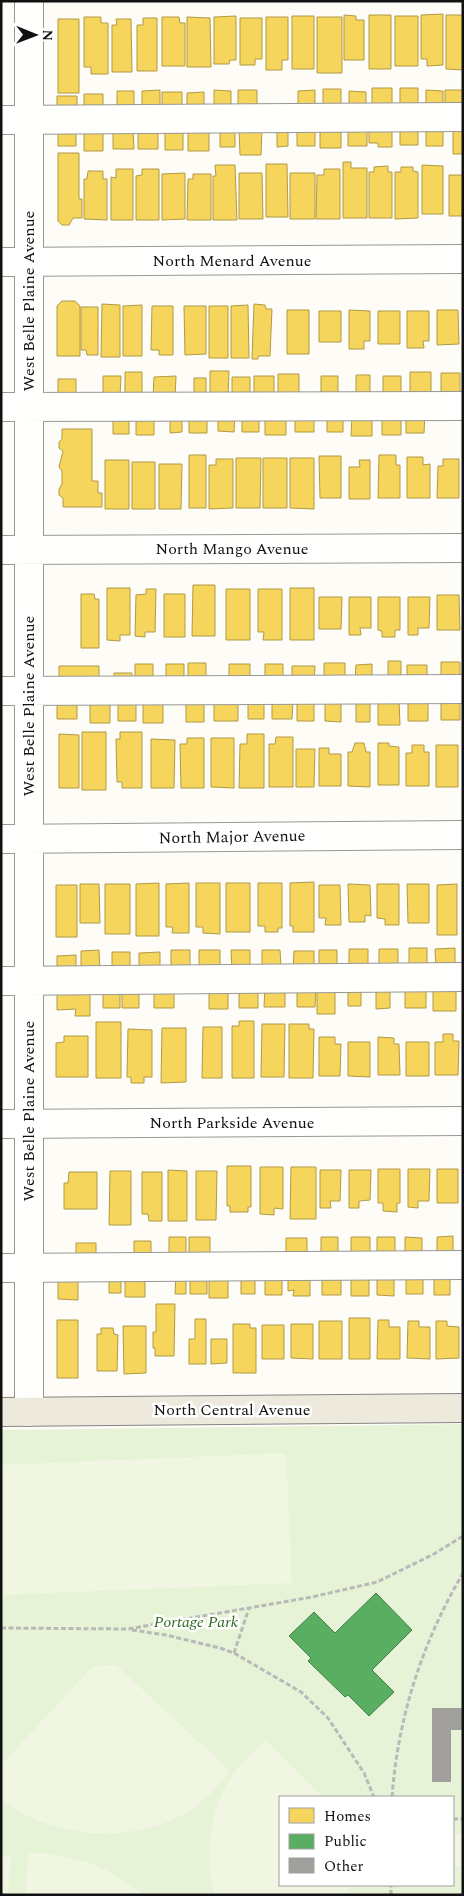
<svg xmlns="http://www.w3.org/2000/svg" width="464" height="1896" viewBox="0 0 464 1896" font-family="Spectral,serif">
  <rect width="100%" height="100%" fill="#fdfcf7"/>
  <!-- green -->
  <path fill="#e7f3d7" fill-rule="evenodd" d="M 463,1424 L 463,1895 L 1,1895 L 1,1430 ZM 280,1797 L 453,1797 L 453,1885 L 280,1885 Z"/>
  <!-- pitch -->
  <path fill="#f0f6e1" d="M 286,1453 L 292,1583 L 1,1595 L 1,1465 Z
    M 116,1665 L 230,1771 C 218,1785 205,1801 189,1811 C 135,1845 51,1840 1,1799 L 1,1765 L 93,1666 Z
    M 266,1741 L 323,1797 L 280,1797 L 280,1885 L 354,1885 L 344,1895 L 216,1895 C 202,1858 210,1810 231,1777 C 241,1763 253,1752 266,1741 Z
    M 455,1834 L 463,1834 L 463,1866 L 454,1866 Z
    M 28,1853 C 69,1853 112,1866 143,1895 L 26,1895 Z
    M 1,1856 L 11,1857 L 8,1895 L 1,1895 Z"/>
  <!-- homes -->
  <path fill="#f6d55c" stroke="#b19a46" d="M 443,14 L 443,65 L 427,66 L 427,59 L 421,59 L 421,15 Z
    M 344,15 L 356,16 L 356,20 L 364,20 L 364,60 L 344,60 Z
    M 369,15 L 391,15 L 391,69 L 369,69 Z
    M 446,15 L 463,15 L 463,70 L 446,69 Z
    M 236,16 L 236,60 L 230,60 L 229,64 L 214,64 L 214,17 Z
    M 292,16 L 314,16 L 314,69 L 292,69 Z
    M 395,16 L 418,16 L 418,66 L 395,66 Z
    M 84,17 L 101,17 L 101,23 L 108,23 L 108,74 L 91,74 L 91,67 L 84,67 Z
    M 162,17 L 179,17 L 180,23 L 185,23 L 185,66 L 162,66 Z
    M 187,17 L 210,18 L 211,67 L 187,67 Z
    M 266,17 L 288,17 L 288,60 L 282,60 L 282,70 L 266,70 Z
    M 317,17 L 342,17 L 342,73 L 317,73 Z
    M 143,18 L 157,18 L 157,71 L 137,71 L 137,25 L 143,25 Z
    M 240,18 L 262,18 L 262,59 L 255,59 L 255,65 L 240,65 Z
    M 58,19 L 79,19 L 79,93 L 58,93 Z
    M 116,19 L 131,19 L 132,72 L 112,72 L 112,25 L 117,25 Z
    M 372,88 L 392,88 L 392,110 L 372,109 Z
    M 400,88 L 418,88 L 418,108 L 400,109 Z
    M 323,89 L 341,89 L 341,109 L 323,109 Z
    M 160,90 L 160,111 L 142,111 L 142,91 Z
    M 214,90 L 231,91 L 231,111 L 214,110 Z
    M 238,90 L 257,90 L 257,107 L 238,107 Z
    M 315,90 L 315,109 L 298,109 L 298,91 Z
    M 426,90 L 443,91 L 443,110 L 426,109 Z
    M 445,90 L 463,90 L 463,108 L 445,108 Z
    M 117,91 L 134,91 L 134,111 L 117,111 Z
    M 349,91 L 366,92 L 366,110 L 349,110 Z
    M 162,92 L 182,92 L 182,111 L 162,112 Z
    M 204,92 L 204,110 L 187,110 L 187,93 Z
    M 84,94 L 103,94 L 103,113 L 84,113 Z
    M 57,96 L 77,96 L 77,113 L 57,113 Z
    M 369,127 L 392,127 L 392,147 L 378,147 L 378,143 L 369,143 Z
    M 426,127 L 443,127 L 443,146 L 426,146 Z
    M 453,127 L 463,127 L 463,154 L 453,154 Z
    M 188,128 L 209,128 L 209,151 L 188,151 Z
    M 262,128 L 261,155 L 240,155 L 239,129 Z
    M 277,128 L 288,128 L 288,146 L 277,147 Z
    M 297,128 L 315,128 L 315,146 L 297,146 Z
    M 320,128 L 341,129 L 341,148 L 320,148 Z
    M 348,128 L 367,128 L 367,146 L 348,146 Z
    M 400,128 L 418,128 L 418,145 L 400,145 Z
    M 58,129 L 76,129 L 76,146 L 58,146 Z
    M 113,129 L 133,129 L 134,149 L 113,149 Z
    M 138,129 L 158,129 L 158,149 L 138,149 Z
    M 220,129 L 235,129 L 235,147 L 220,147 Z
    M 84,130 L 103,130 L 103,151 L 84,151 Z
    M 165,130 L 183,130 L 183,150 L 165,150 Z
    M 58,153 L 79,153 L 79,199 L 82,199 L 82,218 L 73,218 L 69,225 L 62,225 L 58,221 Z
    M 343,162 L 351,162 L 351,168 L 367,168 L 367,218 L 343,218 Z
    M 266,164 L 287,164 L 288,217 L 266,217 Z
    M 215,165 L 235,165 L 237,220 L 213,220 L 213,176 L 216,176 Z
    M 422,165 L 443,166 L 443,214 L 422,214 Z
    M 388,166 L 388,172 L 392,172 L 392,218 L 369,218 L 369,172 L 374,172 L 374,167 Z
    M 401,167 L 413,167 L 413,171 L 418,172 L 418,218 L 395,219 L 395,172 L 401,172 Z
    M 116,169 L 133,169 L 133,220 L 111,220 L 111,177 L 116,178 Z
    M 142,169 L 159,169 L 159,220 L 136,220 L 136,176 L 142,175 Z
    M 324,169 L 340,169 L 340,219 L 316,219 L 317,175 L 324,175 Z
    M 88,171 L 103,171 L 103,179 L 107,179 L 107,220 L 84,219 L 84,179 L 87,179 Z
    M 185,173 L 185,219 L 162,220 L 162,174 Z
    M 239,173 L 262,173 L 263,219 L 239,219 Z
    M 290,173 L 315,173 L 315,219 L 290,219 Z
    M 193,174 L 211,174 L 211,220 L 187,220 L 188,179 L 193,179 Z
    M 449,175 L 463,175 L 462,216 L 449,216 Z
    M 62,301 L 75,301 L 80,306 L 80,356 L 57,356 L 57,306 Z
    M 102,304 L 120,305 L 120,357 L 101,357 Z
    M 254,304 L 265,305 L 266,309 L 272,309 L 270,356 L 258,356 L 258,359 L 252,359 Z
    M 142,305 L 142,356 L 123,356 L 123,306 Z
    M 248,305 L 249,358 L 231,358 L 231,306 Z
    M 152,306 L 173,306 L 173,355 L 159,355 L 159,350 L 151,350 Z
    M 184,306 L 206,306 L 206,354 L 185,355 Z
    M 209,306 L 228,306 L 228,358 L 209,358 Z
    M 81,307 L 98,307 L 98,355 L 87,355 L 86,350 L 81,350 Z
    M 287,310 L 309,310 L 309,354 L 287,354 Z
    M 349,310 L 370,311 L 370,341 L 364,341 L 364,349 L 349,349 Z
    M 437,310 L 458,310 L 459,344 L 437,345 Z
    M 319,311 L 341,311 L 341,342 L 319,342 Z
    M 378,311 L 400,311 L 400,344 L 378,344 Z
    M 407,311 L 429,311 L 429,341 L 423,341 L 424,348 L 407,348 Z
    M 210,371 L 229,371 L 228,397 L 210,397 Z
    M 125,372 L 142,372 L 142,397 L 125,397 Z
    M 410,372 L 431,372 L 431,393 L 410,393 Z
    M 441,373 L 460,373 L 460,393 L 441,393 Z
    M 278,374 L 299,374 L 299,395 L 278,395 Z
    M 356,375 L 370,375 L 370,396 L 356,396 Z
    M 103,376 L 121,376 L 120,397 L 103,397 Z
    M 176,376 L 175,398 L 153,398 L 154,377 Z
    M 254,376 L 274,376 L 274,398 L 254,398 Z
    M 321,376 L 338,376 L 338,396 L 321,397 Z
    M 383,376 L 401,376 L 401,394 L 383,394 Z
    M 232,377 L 250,377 L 250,397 L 232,397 Z
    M 194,378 L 206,378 L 206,397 L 194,396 Z
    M 58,379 L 76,379 L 76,397 L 58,398 Z
    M 295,413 L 314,413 L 314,432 L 295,432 Z
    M 406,413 L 425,413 L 424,433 L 406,433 Z
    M 189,414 L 207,415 L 207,433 L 189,433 Z
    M 218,414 L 235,414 L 234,432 L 218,431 Z
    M 242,414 L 259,414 L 259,432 L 242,432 Z
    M 265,414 L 286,414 L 286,435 L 265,435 Z
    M 327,414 L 343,414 L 343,432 L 327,432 Z
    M 382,414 L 401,414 L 401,435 L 382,435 Z
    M 136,415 L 154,415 L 154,435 L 136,435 Z
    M 352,415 L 372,416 L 372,436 L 351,436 Z
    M 113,416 L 129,416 L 129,434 L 113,434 Z
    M 182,416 L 182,432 L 170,433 L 170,417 Z
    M 62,429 L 92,429 L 92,481 L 98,481 L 98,493 L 102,493 L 102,507 L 63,507 L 63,498 L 59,495 L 59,489 L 62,484 L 62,471 L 59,467 L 63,451 L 59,448 L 59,442 L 62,439 Z
    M 189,455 L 206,455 L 206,508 L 189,508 Z
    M 379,455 L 396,455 L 396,465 L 400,465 L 400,498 L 378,498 Z
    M 319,456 L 341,456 L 341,498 L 320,498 Z
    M 407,457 L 423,457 L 423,465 L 430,464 L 430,498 L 407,498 Z
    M 236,458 L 261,458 L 260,508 L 236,508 Z
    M 263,458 L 287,458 L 287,508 L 263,508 Z
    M 290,458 L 314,458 L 314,509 L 290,508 Z
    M 216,459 L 233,459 L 233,508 L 209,509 L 209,465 L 216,465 Z
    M 443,459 L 459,459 L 459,498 L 437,498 L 438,466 L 443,466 Z
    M 105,460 L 129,460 L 129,509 L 105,509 Z
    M 359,460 L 370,460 L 370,499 L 349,499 L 349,467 L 360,467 Z
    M 132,462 L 155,462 L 155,509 L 132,509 Z
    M 159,464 L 182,464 L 181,509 L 159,509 Z
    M 193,585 L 215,585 L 215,636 L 192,636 Z
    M 107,588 L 130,588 L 130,635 L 120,635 L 120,641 L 107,640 Z
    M 290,588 L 314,588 L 314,640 L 290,640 Z
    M 146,589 L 156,589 L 155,632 L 145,632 L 145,637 L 135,636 L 136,595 L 146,594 Z
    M 226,589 L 250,589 L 250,640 L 226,640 Z
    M 258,589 L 282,589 L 282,640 L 263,640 L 264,632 L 258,632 Z
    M 81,594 L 94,594 L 95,599 L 99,599 L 99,648 L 81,648 Z
    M 164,594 L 185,594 L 185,637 L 164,637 Z
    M 437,595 L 459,595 L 460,630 L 437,630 Z
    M 319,597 L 342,597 L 341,629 L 319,629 Z
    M 349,597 L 371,597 L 371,628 L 360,628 L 361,635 L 349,635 Z
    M 378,597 L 400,597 L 400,630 L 395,630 L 395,637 L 382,637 L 382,631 L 378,630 Z
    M 408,597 L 430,597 L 429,628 L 418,628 L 418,635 L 408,635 Z
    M 388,661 L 401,661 L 401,681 L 388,681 Z
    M 441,662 L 460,662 L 460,682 L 441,682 Z
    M 188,663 L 206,663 L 206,683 L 188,683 Z
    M 324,663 L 345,663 L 345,682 L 324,682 Z
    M 135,664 L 153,664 L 153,685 L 135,685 Z
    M 166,664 L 184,664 L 184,685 L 166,685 Z
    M 229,664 L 250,664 L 250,684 L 229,683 Z
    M 265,664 L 283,664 L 283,683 L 265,683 Z
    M 372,664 L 372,682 L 355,682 L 356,665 Z
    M 407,665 L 427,665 L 427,684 L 407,684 Z
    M 59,666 L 99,666 L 99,685 L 59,685 Z
    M 292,666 L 315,666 L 314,683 L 292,683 Z
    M 114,673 L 132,673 L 132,686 L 114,686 Z
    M 441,699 L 460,699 L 460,720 L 441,720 Z
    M 57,700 L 77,700 L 77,719 L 57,719 Z
    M 214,700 L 238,701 L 238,721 L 214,721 Z
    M 272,700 L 293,701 L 292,719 L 272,719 Z
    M 378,700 L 399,700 L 400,725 L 378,725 Z
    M 408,700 L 428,700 L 428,721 L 408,721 Z
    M 143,701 L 163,701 L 163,723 L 143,723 Z
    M 186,701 L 204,701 L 204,722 L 186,722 Z
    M 248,701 L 264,701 L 264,719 L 248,719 Z
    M 297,701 L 314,701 L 314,721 L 297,721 Z
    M 356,701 L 370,701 L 370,722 L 356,722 Z
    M 90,702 L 110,702 L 110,723 L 90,723 Z
    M 118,702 L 136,702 L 136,721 L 118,721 Z
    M 325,702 L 341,702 L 341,722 L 325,721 Z
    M 82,732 L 106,732 L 106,790 L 82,790 Z
    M 120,732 L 142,732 L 142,788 L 122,788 L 122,782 L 117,782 L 116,739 L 120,739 Z
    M 59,734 L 79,735 L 79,788 L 59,788 Z
    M 247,734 L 264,734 L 264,788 L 239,788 L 240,744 L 247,744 Z
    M 276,737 L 293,737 L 293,787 L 269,787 L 269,744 L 275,744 Z
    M 187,738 L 204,738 L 204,788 L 181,788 L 180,744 L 187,744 Z
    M 211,738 L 234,738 L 234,788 L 211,787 Z
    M 151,739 L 175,740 L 174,788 L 151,788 Z
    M 355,743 L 364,743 L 366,752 L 370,752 L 370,787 L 348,786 L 348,752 L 352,752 Z
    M 378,743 L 389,743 L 389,746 L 399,747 L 399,785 L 378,785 Z
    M 412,745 L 424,745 L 424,752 L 429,752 L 429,786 L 406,786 L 406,753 L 412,753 Z
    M 436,745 L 458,745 L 458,787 L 436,787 Z
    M 319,748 L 329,748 L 329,754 L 341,754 L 341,786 L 319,786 Z
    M 296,749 L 315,749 L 314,787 L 296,787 Z
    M 314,882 L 314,932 L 293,932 L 293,926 L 290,926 L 290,883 Z
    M 159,883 L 159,936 L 136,936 L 136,884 Z
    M 189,883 L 189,933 L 172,933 L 173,927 L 166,927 L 166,884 Z
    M 196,883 L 220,883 L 220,934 L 203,933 L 203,927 L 196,927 Z
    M 226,883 L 250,883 L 250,932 L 226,932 Z
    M 258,883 L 282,883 L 282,928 L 278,928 L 278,932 L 265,932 L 265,926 L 258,926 Z
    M 80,884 L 99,884 L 100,923 L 80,923 Z
    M 105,884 L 130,884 L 130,934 L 105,934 Z
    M 348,884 L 370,885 L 371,916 L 365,915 L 365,922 L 349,922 Z
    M 377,884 L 399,884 L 399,925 L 385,925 L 385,919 L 377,918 Z
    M 407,884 L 429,884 L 429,923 L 408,923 Z
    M 457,884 L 457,935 L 437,935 L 437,885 Z
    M 56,885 L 77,885 L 77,937 L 56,937 Z
    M 319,885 L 340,885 L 341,925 L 325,925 L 326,918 L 319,918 Z
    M 409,948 L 427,948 L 427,969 L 409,969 Z
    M 455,948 L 455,969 L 436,969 L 435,949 Z
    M 349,949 L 368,949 L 368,970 L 349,970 Z
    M 379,949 L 398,949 L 398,969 L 379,969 Z
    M 99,950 L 100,971 L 81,971 L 81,951 Z
    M 171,950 L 190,950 L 190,970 L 171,970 Z
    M 199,950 L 220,950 L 220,971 L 199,971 Z
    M 231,950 L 250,950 L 250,970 L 232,970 Z
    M 262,950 L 280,950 L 281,968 L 262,968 Z
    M 319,950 L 337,950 L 337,971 L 319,971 Z
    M 294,951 L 314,951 L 314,971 L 293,971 Z
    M 112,952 L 130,952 L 130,971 L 112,971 Z
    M 160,952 L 160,971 L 139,971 L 139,953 Z
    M 76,955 L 76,973 L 57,973 L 57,956 Z
    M 405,986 L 426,986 L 426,1008 L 405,1008 Z
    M 57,987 L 90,987 L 90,1016 L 75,1016 L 76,1009 L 57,1010 Z
    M 265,987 L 285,987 L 285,1007 L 264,1007 Z
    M 297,987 L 316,987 L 315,1007 L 297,1007 Z
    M 209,988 L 228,988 L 228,1009 L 209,1009 Z
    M 348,988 L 361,988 L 361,1006 L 348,1006 Z
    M 376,988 L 390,988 L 390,1008 L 376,1009 Z
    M 433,988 L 456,988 L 456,1011 L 433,1011 Z
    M 122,989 L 139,989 L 139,1008 L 122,1008 Z
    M 154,989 L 174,989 L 174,1008 L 154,1008 Z
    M 239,989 L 258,989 L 258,1008 L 239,1008 Z
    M 103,990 L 120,990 L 120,1008 L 103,1008 Z
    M 317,991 L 335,991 L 335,1014 L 317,1014 Z
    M 239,1021 L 254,1021 L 254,1078 L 232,1078 L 232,1026 L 239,1026 Z
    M 96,1022 L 121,1022 L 121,1078 L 96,1078 Z
    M 262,1024 L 285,1024 L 284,1077 L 261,1077 Z
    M 289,1024 L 309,1024 L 309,1029 L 314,1029 L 313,1078 L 289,1078 Z
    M 203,1027 L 222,1027 L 222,1078 L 202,1078 Z
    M 162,1028 L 186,1028 L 186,1082 L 161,1083 Z
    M 128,1029 L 152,1030 L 152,1077 L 144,1077 L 144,1083 L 131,1083 L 131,1077 L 127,1077 Z
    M 443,1034 L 453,1034 L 453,1041 L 459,1041 L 458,1075 L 435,1075 L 435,1042 L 443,1042 Z
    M 64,1036 L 88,1036 L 88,1077 L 56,1077 L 56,1043 L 64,1042 Z
    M 319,1037 L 335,1037 L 335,1044 L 341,1044 L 340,1076 L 319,1076 Z
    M 378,1037 L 394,1038 L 394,1044 L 399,1044 L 400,1075 L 378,1075 Z
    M 348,1042 L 370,1042 L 370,1077 L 348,1076 Z
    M 406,1042 L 429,1042 L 429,1076 L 406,1076 Z
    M 227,1166 L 251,1166 L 251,1207 L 248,1207 L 248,1212 L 230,1212 L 230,1206 L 227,1206 Z
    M 260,1167 L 283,1167 L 283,1209 L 274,1208 L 274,1215 L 260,1214 Z
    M 291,1167 L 316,1167 L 316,1219 L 290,1219 Z
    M 378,1169 L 400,1169 L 400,1203 L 397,1203 L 397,1212 L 383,1211 L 383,1203 L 378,1203 Z
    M 408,1169 L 430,1169 L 429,1201 L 418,1201 L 418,1208 L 408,1207 Z
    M 437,1169 L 458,1169 L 458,1203 L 437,1203 Z
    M 168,1170 L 187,1171 L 187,1221 L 168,1221 Z
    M 320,1170 L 341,1170 L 340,1201 L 330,1201 L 331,1208 L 320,1208 Z
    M 349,1170 L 371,1170 L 370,1200 L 359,1201 L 359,1208 L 349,1208 Z
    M 110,1171 L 131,1171 L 131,1225 L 109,1225 Z
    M 196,1171 L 217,1171 L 216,1220 L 196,1220 Z
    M 69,1172 L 97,1172 L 97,1209 L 64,1209 L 64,1183 L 68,1183 Z
    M 142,1172 L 162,1172 L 162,1221 L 149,1221 L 148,1214 L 142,1214 Z
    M 453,1236 L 453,1257 L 437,1257 L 437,1237 Z
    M 169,1237 L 186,1237 L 186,1257 L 169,1257 Z
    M 189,1237 L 210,1237 L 210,1257 L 189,1257 Z
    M 321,1237 L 338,1237 L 338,1258 L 321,1258 Z
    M 351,1237 L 370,1237 L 370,1257 L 351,1256 Z
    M 377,1237 L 395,1237 L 395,1257 L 377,1257 Z
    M 405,1237 L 422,1238 L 422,1258 L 405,1258 Z
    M 286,1238 L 307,1238 L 307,1259 L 286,1258 Z
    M 134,1241 L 151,1241 L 151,1258 L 134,1258 Z
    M 76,1243 L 96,1243 L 96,1259 L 76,1258 Z
    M 241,1274 L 255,1275 L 255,1294 L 241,1294 Z
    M 434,1274 L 450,1274 L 450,1295 L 434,1295 Z
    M 58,1275 L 78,1275 L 78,1300 L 58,1299 Z
    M 176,1275 L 186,1275 L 186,1294 L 175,1294 Z
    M 377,1275 L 394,1275 L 394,1296 L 377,1295 Z
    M 406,1275 L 423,1275 L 423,1294 L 406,1294 Z
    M 109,1276 L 121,1276 L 121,1293 L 109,1293 Z
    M 125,1276 L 145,1276 L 145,1297 L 125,1297 Z
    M 190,1276 L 207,1276 L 207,1294 L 190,1294 Z
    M 265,1276 L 282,1276 L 282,1295 L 265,1295 Z
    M 288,1276 L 310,1276 L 310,1296 L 293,1296 L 294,1290 L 288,1291 Z
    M 322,1276 L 341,1276 L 341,1295 L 322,1295 Z
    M 351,1276 L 369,1276 L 369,1296 L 351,1296 Z
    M 228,1279 L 228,1298 L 209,1298 L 209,1280 Z
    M 156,1304 L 175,1304 L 174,1356 L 155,1356 L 155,1348 L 153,1348 L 153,1332 L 156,1332 Z
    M 349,1318 L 370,1318 L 370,1359 L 349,1359 Z
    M 195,1319 L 206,1319 L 206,1364 L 189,1364 L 189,1339 L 195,1339 Z
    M 57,1320 L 78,1320 L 78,1378 L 57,1378 Z
    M 378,1320 L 389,1320 L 389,1327 L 400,1327 L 400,1359 L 377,1359 Z
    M 319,1321 L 342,1321 L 342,1359 L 319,1359 Z
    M 408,1321 L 419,1321 L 419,1327 L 430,1327 L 430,1359 L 407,1358 Z
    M 436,1321 L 447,1321 L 447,1326 L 459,1327 L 459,1358 L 436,1359 Z
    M 233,1324 L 250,1324 L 250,1328 L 256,1328 L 256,1373 L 233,1373 Z
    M 291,1324 L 313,1324 L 313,1359 L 291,1358 Z
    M 262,1325 L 284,1325 L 284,1359 L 262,1359 Z
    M 123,1326 L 146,1326 L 146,1373 L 124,1374 Z
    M 101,1328 L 113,1328 L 114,1334 L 118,1335 L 117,1371 L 97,1371 L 97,1334 L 101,1334 Z
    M 211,1339 L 227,1339 L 227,1363 L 211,1364 Z"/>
  <!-- public -->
  <path fill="#5aae61" stroke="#447f49" d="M 376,1593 L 412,1630 L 372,1670 L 394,1692 L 369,1716 L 348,1695 L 345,1697 L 308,1661 L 311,1658 L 289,1636 L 314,1612 L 335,1633 Z"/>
  <!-- building -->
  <path fill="#a19f9c" d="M 432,1708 L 463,1708 L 463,1730 L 451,1730 L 451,1782 L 432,1782 Z"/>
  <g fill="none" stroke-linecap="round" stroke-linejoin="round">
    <!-- minor casing -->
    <g stroke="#979795" stroke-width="30">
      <path id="minor" d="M 1,120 L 463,117
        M 1,262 L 463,259
        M 1,407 L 463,406
        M 1,550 L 463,548
        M 1,691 L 463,689
        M 1,839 L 463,835
        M 1,981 L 463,977
        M 1,1124 L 463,1121
        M 1,1268 L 463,1265
        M 29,1412 L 29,1"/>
    </g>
    <!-- major casing -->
    <g stroke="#858482" stroke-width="30">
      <path id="major" d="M 1,1412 L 463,1408"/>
    </g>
    <!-- path -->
    <path stroke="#b9b9b8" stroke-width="3" stroke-dasharray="5 2.5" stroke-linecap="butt" d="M 1,1628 L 128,1629 L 312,1597 L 377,1582 L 434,1554 L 463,1536
      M 132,1630 L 166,1635 L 220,1648 L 234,1653 L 301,1692 L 328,1718 L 364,1773 L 374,1797
      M 234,1653 L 249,1608
      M 392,1797 C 398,1717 422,1643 463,1573
      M 453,1819 L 463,1819
      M 391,1895 L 391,1885"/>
    <!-- minor -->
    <use href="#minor" stroke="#fffffe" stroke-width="28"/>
    <!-- major -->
    <use href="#major" stroke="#ede9dc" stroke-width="28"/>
  </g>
  <g text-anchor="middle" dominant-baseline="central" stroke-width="5" stroke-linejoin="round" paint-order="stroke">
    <!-- street labels -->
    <g font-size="16" fill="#111" stroke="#fff">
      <text x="232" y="261">North Menard Avenue</text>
      <text transform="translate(29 301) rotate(-90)">West Belle Plaine Avenue</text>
      <text x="232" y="549">North Mango Avenue</text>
      <text transform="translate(29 706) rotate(-90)">West Belle Plaine Avenue</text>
      <text transform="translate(232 837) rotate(-1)">North Major Avenue</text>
      <text transform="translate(29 1111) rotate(-90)">West Belle Plaine Avenue</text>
      <text x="232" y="1123">North Parkside Avenue</text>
      <text x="232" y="1410">North Central Avenue</text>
    </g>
    <!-- park labels -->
    <g font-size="16" font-style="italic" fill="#2f6b1f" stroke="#fff">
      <text x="196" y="1622">Portage Park</text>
    </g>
  </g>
  <!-- border -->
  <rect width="464" height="1896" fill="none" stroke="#111111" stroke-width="5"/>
  <!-- legend -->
  <rect x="279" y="1796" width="175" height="90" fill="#ffffff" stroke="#a0a0a0"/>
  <rect x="289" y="1808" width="25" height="15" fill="#f6d55c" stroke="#a0a0a0"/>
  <text x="324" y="1821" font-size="15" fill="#111111">Homes</text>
  <rect x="289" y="1834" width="25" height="15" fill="#5aae61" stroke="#a0a0a0"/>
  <text x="324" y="1846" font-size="15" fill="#111111">Public</text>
  <rect x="289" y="1858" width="25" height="15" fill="#a19f9c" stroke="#a0a0a0"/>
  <text x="324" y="1871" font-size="15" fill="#111111">Other</text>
  <!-- north arrow -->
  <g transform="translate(35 35) rotate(91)" stroke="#ffffff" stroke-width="4" paint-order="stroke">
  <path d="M0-4L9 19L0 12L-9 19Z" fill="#111111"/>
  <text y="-8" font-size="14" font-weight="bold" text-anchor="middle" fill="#111111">N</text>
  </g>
</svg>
